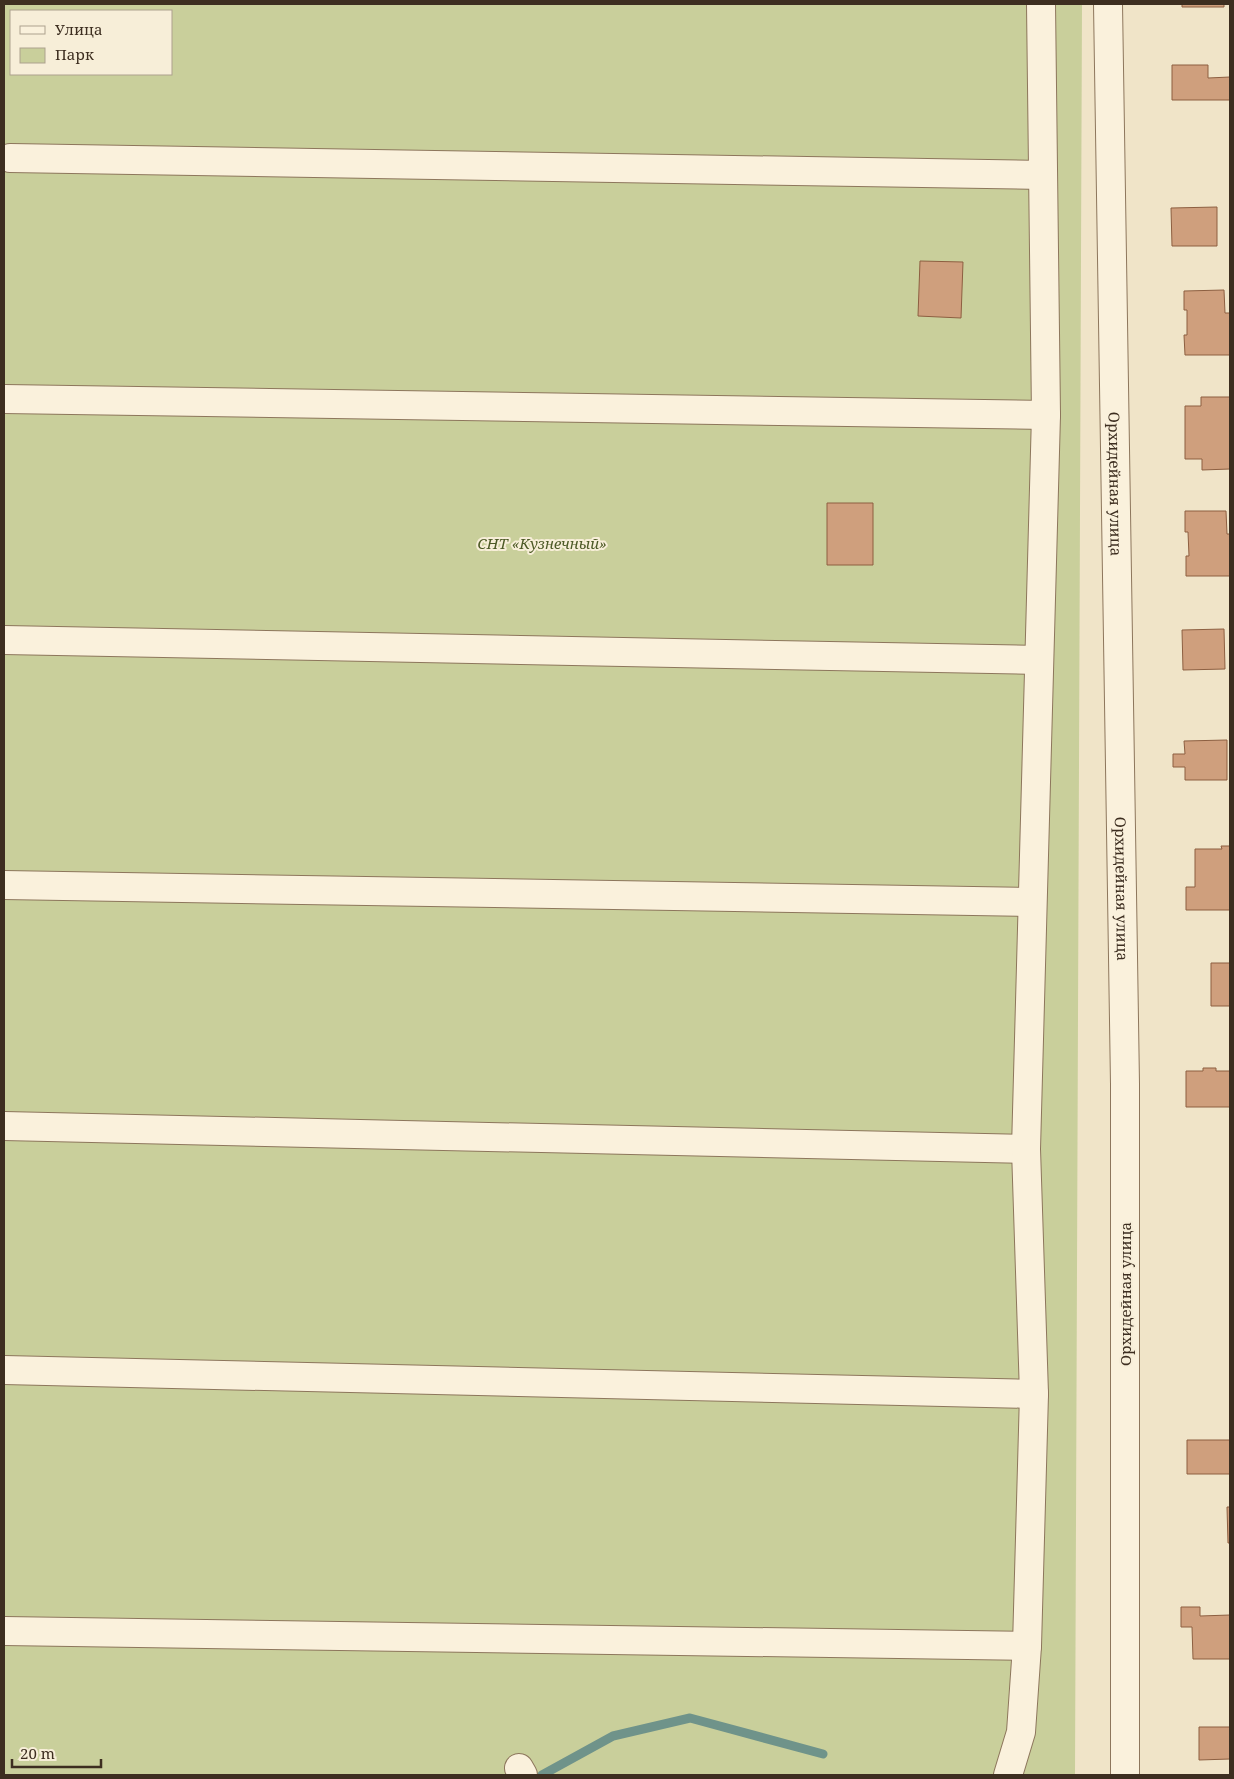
<svg xmlns="http://www.w3.org/2000/svg" width="1234" height="1779" viewBox="0 0 1234 1779" font-family="'Noto Serif',serif">
  <rect width="100%" height="100%" fill="#f0e4c8"/>
  <!-- green -->
  <path fill="#c9cf9b" fill-rule="evenodd" d="M 4,4 L 1082,4 L 1075,1775 L 4,1775 ZM 11,11 L 171,11 L 171,74 L 11,74 Z"/>
  <g fill="none" stroke-linecap="round" stroke-linejoin="round">
    <!-- stream -->
    <path stroke="#6f938a" stroke-width="9" d="M 542,1775 L 613,1736 L 690,1718 L 823,1754"/>
  </g>
  <!-- building -->
  <path fill="#cf9f7d" stroke="#8d5f41" d="M 1182,4 L 1224,4 L 1224,7 L 1182,7 Z
    M 1172,65 L 1208,65 L 1208,78 L 1230,77 L 1230,100 L 1172,100 Z
    M 1217,207 L 1217,246 L 1172,246 L 1171,208 Z
    M 920,261 L 963,262 L 961,318 L 918,316 Z
    M 1224,290 L 1225,313 L 1230,313 L 1230,355 L 1185,355 L 1184,335 L 1187,335 L 1187,310 L 1184,310 L 1184,291 Z
    M 1201,397 L 1230,397 L 1230,469 L 1202,470 L 1202,459 L 1185,459 L 1185,406 L 1201,406 Z
    M 827,503 L 873,503 L 873,565 L 827,565 Z
    M 1185,511 L 1226,511 L 1227,534 L 1230,534 L 1230,576 L 1186,576 L 1186,556 L 1189,556 L 1188,532 L 1185,532 Z
    M 1224,629 L 1225,669 L 1183,670 L 1182,630 Z
    M 1227,740 L 1227,780 L 1185,780 L 1185,767 L 1173,767 L 1173,754 L 1185,754 L 1184,741 Z
    M 1221,846 L 1230,846 L 1230,910 L 1186,910 L 1186,887 L 1195,887 L 1195,849 L 1222,849 Z
    M 1211,963 L 1230,963 L 1230,1006 L 1211,1006 Z
    M 1203,1068 L 1216,1068 L 1216,1071 L 1230,1071 L 1230,1107 L 1186,1107 L 1186,1071 L 1203,1071 Z
    M 1187,1440 L 1230,1440 L 1230,1474 L 1187,1474 Z
    M 1227,1507 L 1230,1507 L 1230,1543 L 1228,1543 Z
    M 1181,1607 L 1200,1607 L 1200,1616 L 1230,1615 L 1230,1659 L 1193,1659 L 1192,1627 L 1181,1627 Z
    M 1199,1727 L 1230,1727 L 1230,1759 L 1199,1760 Z"/>
  <g fill="none" stroke-linecap="round" stroke-linejoin="round">
    <!-- minor casing -->
    <g stroke="#8d765c" stroke-width="30">
      <g id="minor">
        <path id="s1" d="M 1108,4 L 1125,1084 L 1125,1775"/>
        <path d="M 10,158 L 1043,175"/>
        <path d="M 4,399 L 1046,415"/>
        <path d="M 4,640 L 1039,660"/>
        <path d="M 4,885 L 1032,902"/>
        <path d="M 4,1126 L 1026,1149"/>
        <path d="M 4,1370 L 1034,1394"/>
        <path d="M 4,1631 L 1027,1646"/>
        <path d="M 519,1768 L 523,1775"/>
        <path d="M 1008,1775 L 1021,1732 L 1027,1646 L 1034,1394 L 1026,1149 L 1046,415 L 1041,4"/>
      </g>
    </g>
    <!-- minor -->
    <use href="#minor" stroke="#faf1dc" stroke-width="28"/>
  </g>
  <g text-anchor="middle" dominant-baseline="central" stroke-width="4" stroke-linejoin="round" paint-order="stroke">
    <!-- street labels -->
    <g font-size="15" fill="#3d2e20" stroke="#f7eed8">
      <text stroke="none"><textPath href="#s1" startOffset="480">Орхидейная улица</textPath></text>
      <text stroke="none"><textPath href="#s1" startOffset="885">Орхидейная улица</textPath></text>
      <text transform="translate(1125 1294) rotate(-90)">Орхидейная улица</text>
    </g>
    <!-- park labels -->
    <g font-size="15" font-style="italic" fill="#4d5a26" stroke="#f7eed8">
      <text x="542" y="543">СНТ «Кузнечный»</text>
    </g>
  </g>
  <!-- border -->
  <rect width="1234" height="1779" fill="none" stroke="#3d2e20" stroke-width="10"/>
  <!-- legend -->
  <rect x="10" y="10" width="162" height="65" fill="#f7eed8" stroke="#ada18e"/>
  <rect x="20" y="26" width="25" height="8" fill="#faf1dc" stroke="#ada18e"/>
  <text x="55" y="35" font-size="15" fill="#3d2e20">Улица</text>
  <rect x="20" y="48" width="25" height="15" fill="#c9cf9b" stroke="#ada18e"/>
  <text x="55" y="60" font-size="15" fill="#3d2e20">Парк</text>
  <!-- scale -->
  <path d="M12 1759v8h89v-8" fill="none" stroke="#3d2e20" stroke-width="2.5"/>
  <text x="20" y="1759" font-size="15" fill="#3d2e20" stroke="#f7eed8" stroke-width="4" paint-order="stroke">20 m</text>
</svg>
